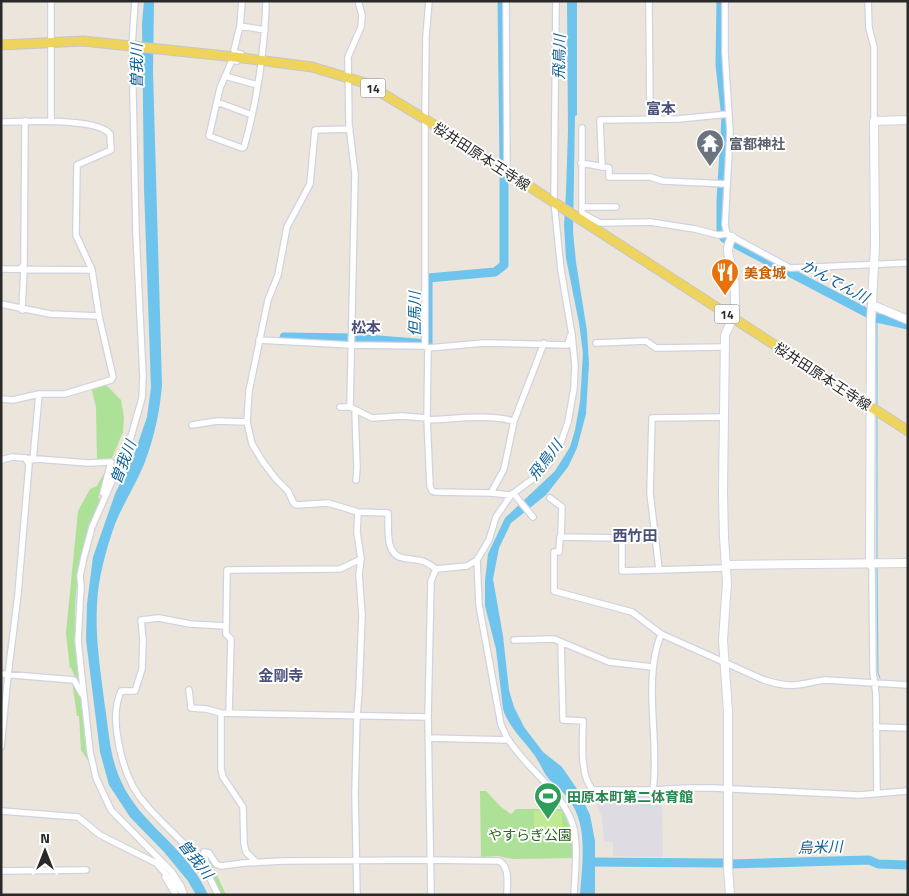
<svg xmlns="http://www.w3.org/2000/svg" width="909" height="896" viewBox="0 0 909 896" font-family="'Titillium Web','Noto Sans JP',sans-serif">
  <rect width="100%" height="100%" fill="#ebe5db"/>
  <!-- industrial -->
  <path fill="#dedbe3" d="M 592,792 L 650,792 L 662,800 L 663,855 L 662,857 L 613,856 L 613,842 L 604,842 L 602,817 Z"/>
  <!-- green -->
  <path fill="#ace197" d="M 104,383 L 121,400 L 124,418 L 123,432 L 112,458 L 97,460 L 96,407 L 91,387 Z
    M 109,464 L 98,497 L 100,499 C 96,512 90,525 86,539 C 72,586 73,635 79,683 L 77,683 L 71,667 L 70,669 L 66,633 L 78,511 L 90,489 L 97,486 Z
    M 72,681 L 78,690 L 81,699 L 89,762 L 81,750 L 79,716 L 77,716 Z
    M 480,791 L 486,791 L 501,807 L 511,814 L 516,809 L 562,809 L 571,830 L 574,858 L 513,859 L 498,856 L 481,857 Z
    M 207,860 L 210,860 L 226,895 L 220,895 Z"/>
  <!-- pitch -->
  <path fill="#c0e993" d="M 534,811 L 562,811 L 562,829 L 534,829 Z"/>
  <!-- water -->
  <path fill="#6ec4ec" d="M 144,1 L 154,1 L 153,72 L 162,385 C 160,410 155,434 146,459 C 138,481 124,502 115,524 C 106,550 98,578 97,605 C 95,639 101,674 105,707 C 109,733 110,758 121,781 C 140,825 188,847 208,895 L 196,895 L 188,881 L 164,852 L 130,817 L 109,785 L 100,752 L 86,640 L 87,604 L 93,557 L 115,494 L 134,455 L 147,417 L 151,388 L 144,188 L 142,23 Z
    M 567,1 L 577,1 L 577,115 L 575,116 L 573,232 L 576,262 L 587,331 L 589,364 L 586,414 L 577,448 L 568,467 L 546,495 L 511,523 L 499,548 L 493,579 L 503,636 L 509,690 L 514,707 L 524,727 L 543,752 L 562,767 L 579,792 L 590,815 L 595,841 L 595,895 L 580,895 C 582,864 589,825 568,798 C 562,791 555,786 549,779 C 543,772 540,763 535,756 C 524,740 509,728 503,709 L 496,649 L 485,606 L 485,581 L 488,554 L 505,518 L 555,471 L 570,447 L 575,430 L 580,402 L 583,353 L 579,323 L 566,258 L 564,225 L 566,192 L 568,131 Z"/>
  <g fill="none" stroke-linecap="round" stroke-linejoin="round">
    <!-- stream -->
    <path stroke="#6ec4ec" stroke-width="1" d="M 877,405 L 877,318
      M 877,560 L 877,417
      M 877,567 L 878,673 L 880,678"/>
    <!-- river -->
    <path stroke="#6ec4ec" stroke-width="9" d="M 502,1 L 504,164
      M 721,1 L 720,65 L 726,118 L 721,201 L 721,231 L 724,238 L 877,318 L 908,325
      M 284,337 L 354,338 L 428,344 L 428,278 L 495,272 L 504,265 L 504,177
      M 588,862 L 722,863
      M 732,864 L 869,860 L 878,864 L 908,865"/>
    <!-- street casing -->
    <g stroke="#d0d2e2" stroke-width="8">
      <path id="street" d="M 51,1 L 51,121
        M 135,1 L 132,46 L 136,233 L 143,376 L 142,398 L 130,440 L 92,527 L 84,557 L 80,576 L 81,586 L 78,641 L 90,752 L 96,778 L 111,810 L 172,872 L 181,886 L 184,894
        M 429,1 L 426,36 L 425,119 L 425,346 L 428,348 L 427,418 L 430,486 L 432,491 L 435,492 L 491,493 L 511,495
        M 506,1 L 507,172
        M 649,1 L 650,120
        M 725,1 L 725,53 L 730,132 L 725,225 L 727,234
        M 868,1 L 869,28 L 874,47 L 874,121
        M 240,26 L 265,30
        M 241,54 L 236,53 L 234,50 L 240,26 L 242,1
        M 237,61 L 232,60 L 220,88 L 209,136 L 242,148 L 244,147 C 257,103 265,47 266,1
        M 225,76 L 257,85
        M 217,102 L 252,115
        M 1,122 C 22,122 97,117 110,134 L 111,150 L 77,165 L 76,231 L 76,235 L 92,270 L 99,316 L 113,377 L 111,380 L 65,394 L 39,394 L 33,460
        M 350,129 L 315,130 L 310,184 L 287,227 L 278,275 L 268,300 L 249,391 L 247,422 L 252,444 L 263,462 L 276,479 L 288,491 L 293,502 L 296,505 L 328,503 L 358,512 L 388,513 C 389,527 384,555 403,558 C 418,561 422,558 436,569
        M 581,163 L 609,168 L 609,177 L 650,177 L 663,181 L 727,184
        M 602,167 L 600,120 L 678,119 L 729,114
        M 582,207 L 616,207
        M 583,214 L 600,223 L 650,222 L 695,229 L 718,235 L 727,234 L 790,268 L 908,263
        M 582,218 L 582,128
        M 21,268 L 24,265 L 25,121
        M 1,269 L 92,270
        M 1,304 L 50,314 L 99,316
        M 22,310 L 24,268
        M 259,340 L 351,345 L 425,346
        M 596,343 L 646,341 L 656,348 L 725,347
        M 428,348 L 484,343 L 568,345 L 570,336 L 572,335
        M 1,399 L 13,400 L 39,394
        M 340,407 L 350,407 L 372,418 L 402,416 L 427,418
        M 350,407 L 355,174 L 349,125 L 348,57 L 361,27 L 362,15 L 358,1
        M 355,410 L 357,468 L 356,480
        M 428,420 C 456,419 486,414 514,421
        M 192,425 L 217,421 L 247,422
        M 1,460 L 12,457 L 88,463 L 111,462 L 103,493
        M 491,493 L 504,469 L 514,421 L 544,343
        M 513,493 L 533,517
        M 550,498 L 562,507 L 561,537
        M 477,560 L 479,605 L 501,725 C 504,730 505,735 508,739 C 526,769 566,794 574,829 C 578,850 575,873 574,895
        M 870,564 L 872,569 L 873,672 L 876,694 L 877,792
        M 726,568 L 622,571 L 622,538 L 560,537 L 559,552 L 554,552 L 554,591 L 632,612 L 661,634 L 764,680 C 774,683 784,686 795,685 C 806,684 815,681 826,680 L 908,685
        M 659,569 L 650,493 L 652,418 L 724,417
        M 514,640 L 554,639 L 609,662 L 652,667
        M 561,642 L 563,720 L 583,721 C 583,740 579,776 593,790 L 653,790 L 688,788 L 714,788 L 859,795 L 908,791
        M 1,674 L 74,680 L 82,694
        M 189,690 L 191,708 L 206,709 L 221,713 L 428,717
        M 221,713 L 221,769 L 223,777 L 243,807 L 244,844 L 246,852 L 256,862
        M 229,713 L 231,639 L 226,634 L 227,570 L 340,569 L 361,559
        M 876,727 L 908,728
        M 429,738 L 508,740
        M 1,747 L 8,675 L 18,594 L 29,464 L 25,458
        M 653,790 C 660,739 642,683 661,634
        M 1,811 L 78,817 L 100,835 L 156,863 L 181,891
        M 1,871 L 86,870
        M 208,874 C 192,848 167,829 147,806 C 130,788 122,764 118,740 C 115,724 114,707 121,691 L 135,691 L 142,669 L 143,640 L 141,620 L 159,618 L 190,624 L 226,626
        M 165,877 L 176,895
        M 218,895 L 208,874 L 204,852 L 209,853 L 216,864 L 221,866 L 244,863 L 283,861 L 430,860 L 499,861 C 510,867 507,883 507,895
        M 357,895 L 355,793 L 357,715 L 359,691 L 362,615 L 359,574 L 361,559 L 357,532 L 358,512
        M 431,895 L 428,717 L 431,581 L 436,569 L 467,566 L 477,560 L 489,540 L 496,517 L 511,495 L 538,475 L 548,465 L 560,445 L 568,422 L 574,388 L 575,366 L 572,335 L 561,270 L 554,202 L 556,1"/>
    </g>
    <!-- secondary casing -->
    <g stroke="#d0d2e2" stroke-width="10">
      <path id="secondary" d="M 872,305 L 908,320
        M 870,564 L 871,321 L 875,246 L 874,121 L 908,120
        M 726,565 L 908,563
        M 730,895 L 728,867 L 728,712 L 723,640 L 727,583 L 724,537 L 723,493 L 725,335 C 729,326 734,318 735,308 C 735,298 735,286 734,276 C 732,261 723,253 732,237"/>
    </g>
    <!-- primary casing -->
    <g stroke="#c7c7c7" stroke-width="11">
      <path id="primary" d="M 1,45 L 83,41 L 235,57 L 312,67 L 365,83 L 425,119 L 908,431"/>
    </g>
    <!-- street -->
    <use href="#street" stroke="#fff" stroke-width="5.5"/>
    <!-- secondary -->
    <use href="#secondary" stroke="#fff" stroke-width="8"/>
    <!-- primary -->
    <use href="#primary" stroke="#eed45c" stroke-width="9"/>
  </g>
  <!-- icons -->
  <defs>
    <g id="temple-pin" transform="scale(1.4375)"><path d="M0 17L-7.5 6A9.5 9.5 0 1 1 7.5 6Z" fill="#6b7280" stroke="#fff"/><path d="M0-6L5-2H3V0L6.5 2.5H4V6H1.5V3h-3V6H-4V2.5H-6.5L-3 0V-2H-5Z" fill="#fff"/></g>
    <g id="restaurant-pin" transform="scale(1.4375)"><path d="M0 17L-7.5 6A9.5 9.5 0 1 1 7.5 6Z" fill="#e8710a" stroke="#fff"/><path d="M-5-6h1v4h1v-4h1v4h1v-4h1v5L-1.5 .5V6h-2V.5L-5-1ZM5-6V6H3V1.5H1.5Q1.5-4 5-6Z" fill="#fff"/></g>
    <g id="stadium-pin" transform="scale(1.4375)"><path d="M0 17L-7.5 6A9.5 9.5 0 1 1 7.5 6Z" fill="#2e9e5b" stroke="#fff"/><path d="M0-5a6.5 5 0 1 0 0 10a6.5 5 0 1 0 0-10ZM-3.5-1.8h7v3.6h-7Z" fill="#fff"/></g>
  </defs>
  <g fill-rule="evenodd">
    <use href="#temple-pin" x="710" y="143"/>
    <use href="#restaurant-pin" x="725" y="272"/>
    <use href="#stadium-pin" x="548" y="796"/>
  </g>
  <g text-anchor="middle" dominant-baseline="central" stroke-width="4" stroke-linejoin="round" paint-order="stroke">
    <!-- shield labels -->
    <g fill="#fff" stroke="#696969" stroke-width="1">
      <rect x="360.5" y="78.5" width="25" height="19" rx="4"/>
      <rect x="714.5" y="304.5" width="25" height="19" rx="4"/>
    </g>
    <g font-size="12" font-weight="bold" fill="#292929">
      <text x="373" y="88">14</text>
      <text x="727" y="314">14</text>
    </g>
    <!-- worship labels -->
    <g font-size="14" font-weight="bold" fill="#5b616d" stroke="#fff" text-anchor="start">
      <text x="729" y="143">富都神社</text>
    </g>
    <!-- street labels -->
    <g font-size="14" fill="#292929" stroke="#fff">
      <text transform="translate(482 156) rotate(33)">桜井田原本王寺線</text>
      <text transform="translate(823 376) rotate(33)">桜井田原本王寺線</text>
    </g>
    <!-- food labels -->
    <g font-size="14" font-weight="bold" fill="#c56008" stroke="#fff" text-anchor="start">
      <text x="744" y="272">美食城</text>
    </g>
    <!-- leisure labels -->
    <g font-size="14" font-weight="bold" fill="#27864d" stroke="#fff" text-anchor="start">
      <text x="567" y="796">田原本町第二体育館</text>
    </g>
    <!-- park labels -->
    <g font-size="14" fill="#26641a" stroke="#fff">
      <text x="530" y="834">やすらぎ公園</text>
    </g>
    <!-- water labels -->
    <g font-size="15" font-style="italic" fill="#0f6097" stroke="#fff">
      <text transform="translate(559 57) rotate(-89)">飛鳥川</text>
      <text transform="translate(136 66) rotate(-90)">曽我川</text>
      <text transform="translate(835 281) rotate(28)">かんでん川</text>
      <text transform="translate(414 314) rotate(-90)">但馬川</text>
      <text transform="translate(545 460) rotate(-53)">飛鳥川</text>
      <text transform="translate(123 462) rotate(-69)">曽我川</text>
      <text transform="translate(820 847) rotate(-2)">烏米川</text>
      <text transform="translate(196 859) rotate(52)">曽我川</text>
    </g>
    <!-- neighbourhood labels -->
    <g font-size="15" font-weight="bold" fill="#4a5079" stroke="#fff">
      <text x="661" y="108">富本</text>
      <text x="366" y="327">松本</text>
      <text x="635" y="535">西竹田</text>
      <text x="281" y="675">金剛寺</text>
    </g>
  </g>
  <!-- border -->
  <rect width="909" height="896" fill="none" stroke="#292929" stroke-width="5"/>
  <!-- north arrow -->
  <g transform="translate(45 851)" stroke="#ffffff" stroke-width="4" paint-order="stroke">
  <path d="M0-4L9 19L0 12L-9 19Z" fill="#292929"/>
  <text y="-8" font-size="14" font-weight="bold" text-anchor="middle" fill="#292929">N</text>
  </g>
</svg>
